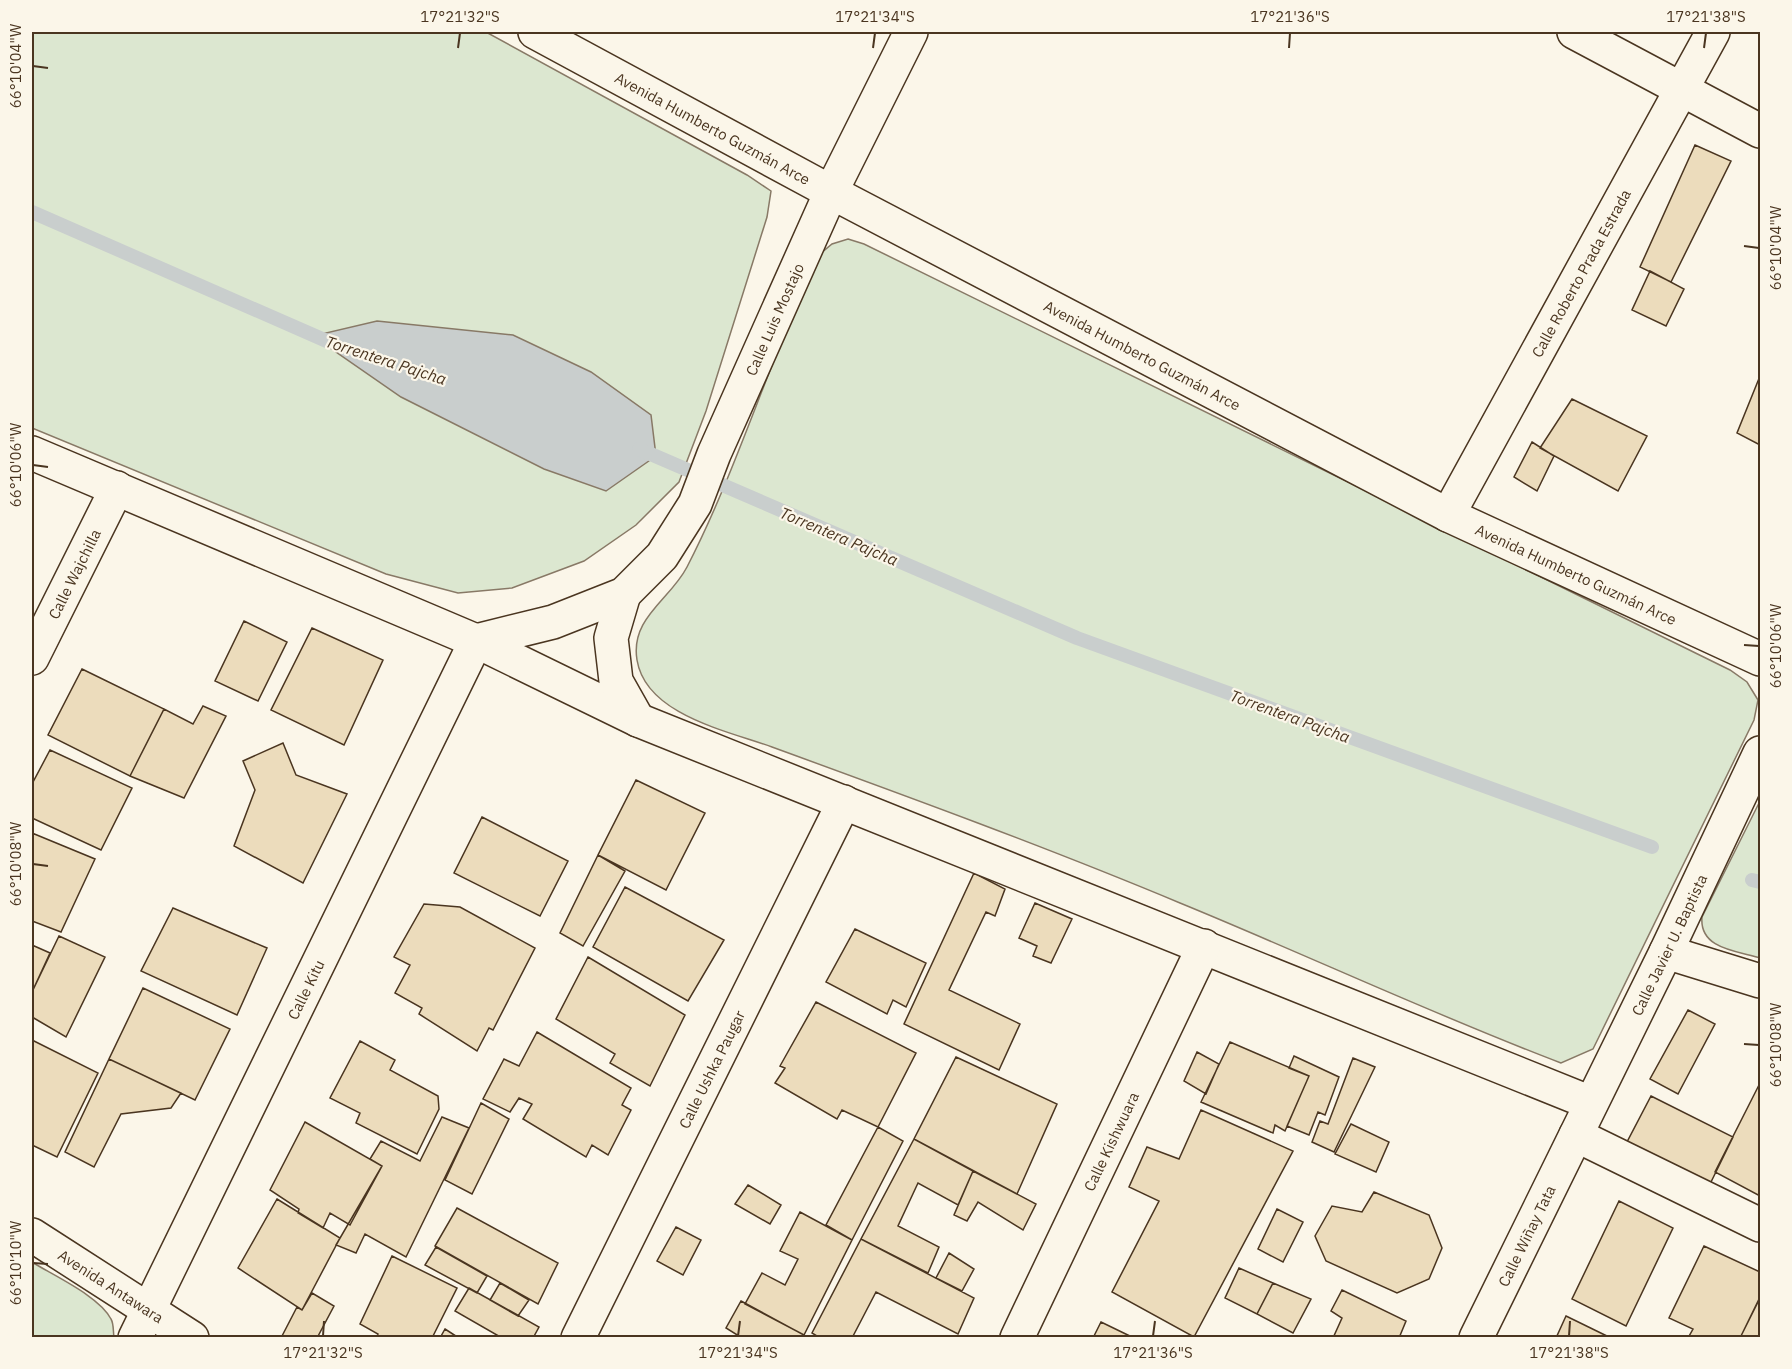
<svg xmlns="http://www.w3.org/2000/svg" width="1792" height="1369" viewBox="0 0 1792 1369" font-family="'IBM Plex Sans',sans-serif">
  <rect width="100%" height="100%" fill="#fbf6e9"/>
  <!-- green -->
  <path fill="#dce7d0" stroke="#887966" stroke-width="1.5" d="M 32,32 L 486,32 L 747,175 L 771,191 L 767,217 L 706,411 L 679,482 L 636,525 L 584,561 L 512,588 L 458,593 L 386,574 L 32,428 Z
    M 848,239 L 864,244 L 1730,670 L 1747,682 L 1758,700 L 1754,720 L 1593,1049 L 1561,1063 C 1432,1014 1307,955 1180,903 C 1046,847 909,797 772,747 C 728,731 646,715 637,660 C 630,618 670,600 687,567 C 739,466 770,356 820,254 L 832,244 Z
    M 1760,801 L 1760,958 C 1737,951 1699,949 1702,917 Z
    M 32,1262 C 54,1276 99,1296 111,1319 C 114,1324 113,1332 114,1337 L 32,1337 Z"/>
  <!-- water -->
  <path fill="#c9cecd" stroke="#887966" stroke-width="1.5" d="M 377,321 L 513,335 L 591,372 L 651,415 L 656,456 L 606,491 L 544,469 L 401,397 L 313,336 Z"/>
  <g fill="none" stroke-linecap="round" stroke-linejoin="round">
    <!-- stream -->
    <path stroke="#c9cecd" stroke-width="14" d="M 32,212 L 329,342
      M 639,449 L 1077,638 L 1652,847
      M 1752,880 L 1760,882"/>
  </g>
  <!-- building -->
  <path fill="#ecdcbc" stroke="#4a3520" stroke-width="1.5" d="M 1695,145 L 1731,161 L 1671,282 L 1640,267 Z
    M 1650,271 L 1684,289 L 1666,326 L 1632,310 Z
    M 1760,376 L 1760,445 L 1737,433 Z
    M 1572,399 L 1647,436 L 1618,491 L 1540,448 Z
    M 1532,442 L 1554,456 L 1537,491 L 1514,477 Z
    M 244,621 L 287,642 L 258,701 L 215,681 Z
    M 312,628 L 383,660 L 344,745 L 271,710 Z
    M 82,669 L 164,709 L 130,776 L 48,735 Z
    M 203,706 L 226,716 L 184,798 L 130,776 L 164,709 L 193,724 Z
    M 283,743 L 296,775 L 347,794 L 303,883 L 234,846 L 255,790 L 243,761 Z
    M 50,750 L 132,788 L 101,850 L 32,818 L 32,784 Z
    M 636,780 L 705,813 L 666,890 L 598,855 Z
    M 482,817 L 568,861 L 540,916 L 454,873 Z
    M 32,833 L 95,859 L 61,932 L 32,921 Z
    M 598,855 L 625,871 L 583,946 L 560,933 Z
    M 974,873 L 1005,889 L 995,916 L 986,912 L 949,990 L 1020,1024 L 999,1070 L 904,1024 Z
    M 625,887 L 724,940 L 688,1001 L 593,947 Z
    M 1035,903 L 1072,919 L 1051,963 L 1033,956 L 1037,946 L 1019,938 Z
    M 424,904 L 460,907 L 535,948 L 493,1030 L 489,1028 L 477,1051 L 419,1014 L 422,1008 L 395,993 L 410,965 L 394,957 Z
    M 173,908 L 267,948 L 237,1015 L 141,971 Z
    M 855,929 L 926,963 L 906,1007 L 893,1000 L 887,1014 L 826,982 Z
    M 59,936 L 105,957 L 66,1037 L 32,1017 L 32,992 Z
    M 32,945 L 50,953 L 32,992 Z
    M 588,957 L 685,1015 L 650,1086 L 610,1063 L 615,1054 L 556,1019 Z
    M 143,988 L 230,1029 L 195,1100 L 109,1059 Z
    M 816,1002 L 916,1053 L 878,1127 L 842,1110 L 837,1119 L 775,1083 L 785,1068 L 780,1066 Z
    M 1688,1010 L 1715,1024 L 1678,1094 L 1650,1079 Z
    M 537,1032 L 631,1088 L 622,1105 L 631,1110 L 608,1155 L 592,1145 L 586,1157 L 523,1119 L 532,1104 L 519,1098 L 510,1112 L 483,1099 L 504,1059 L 519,1066 Z
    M 32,1040 L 98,1073 L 57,1157 L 32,1145 Z
    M 360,1041 L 395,1060 L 390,1070 L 438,1096 L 439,1109 L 417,1154 L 356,1123 L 360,1113 L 330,1098 Z
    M 1230,1042 L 1309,1076 L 1285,1131 L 1275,1125 L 1273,1133 L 1201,1102 Z
    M 1197,1052 L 1219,1064 L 1206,1094 L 1184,1081 Z
    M 1294,1056 L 1339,1077 L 1325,1115 L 1318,1112 L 1309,1135 L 1287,1126 L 1309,1076 L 1289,1068 Z
    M 956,1057 L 1057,1104 L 1017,1194 L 914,1139 Z
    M 1353,1058 L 1375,1067 L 1334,1152 L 1312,1142 L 1320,1121 L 1328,1124 Z
    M 109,1059 L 181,1093 L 171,1108 L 121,1114 L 94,1167 L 65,1152 Z
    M 1760,1083 L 1760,1196 L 1715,1172 Z
    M 1651,1096 L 1733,1137 L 1710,1184 L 1627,1142 Z
    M 481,1103 L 509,1119 L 472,1194 L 445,1180 Z
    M 1201,1110 L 1293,1151 L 1194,1337 L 1112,1292 L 1159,1201 L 1129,1187 L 1147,1147 L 1179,1159 Z
    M 442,1117 L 469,1128 L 406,1257 L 365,1234 L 356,1253 L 336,1245 L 382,1166 L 370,1159 L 381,1141 L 420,1161 Z
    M 305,1122 L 382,1166 L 350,1225 L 330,1213 L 323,1228 L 298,1213 L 299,1209 L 270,1190 Z
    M 1351,1124 L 1389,1142 L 1376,1172 L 1335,1154 Z
    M 878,1127 L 903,1141 L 852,1240 L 826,1225 Z
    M 914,1139 L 973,1171 L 958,1205 L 918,1183 L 898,1226 L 939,1247 L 928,1273 L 861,1239 Z
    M 973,1171 L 1036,1204 L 1023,1230 L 978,1202 L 967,1221 L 954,1215 Z
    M 748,1185 L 781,1205 L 770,1224 L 735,1204 Z
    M 1374,1192 L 1429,1215 L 1442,1248 L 1429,1279 L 1397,1293 L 1326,1261 L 1315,1236 L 1332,1206 L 1362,1212 Z
    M 277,1199 L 340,1238 L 302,1310 L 238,1268 Z
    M 1619,1201 L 1673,1228 L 1626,1326 L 1572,1299 Z
    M 457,1208 L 558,1263 L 538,1304 L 435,1246 Z
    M 1277,1209 L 1303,1222 L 1283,1262 L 1258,1249 Z
    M 800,1212 L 852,1240 L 804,1335 L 745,1304 L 762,1273 L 785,1285 L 798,1259 L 780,1251 Z
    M 676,1227 L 701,1240 L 683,1275 L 657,1261 Z
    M 861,1239 L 974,1298 L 958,1334 L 876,1292 L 852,1338 L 820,1338 L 812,1333 Z
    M 1704,1246 L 1760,1272 L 1760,1297 L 1740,1338 L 1688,1338 L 1693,1329 L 1669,1318 Z
    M 436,1247 L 487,1276 L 477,1293 L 425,1265 Z
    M 949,1253 L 974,1269 L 962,1291 L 936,1278 Z
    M 392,1256 L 457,1288 L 432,1338 L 376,1338 L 378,1334 L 360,1324 Z
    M 1239,1268 L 1273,1283 L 1257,1314 L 1225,1298 Z
    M 500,1283 L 529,1300 L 518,1316 L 490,1300 Z
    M 1273,1283 L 1311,1299 L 1293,1333 L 1257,1314 Z
    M 469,1288 L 539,1327 L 533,1338 L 502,1338 L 455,1311 Z
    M 1342,1290 L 1406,1321 L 1399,1338 L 1333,1338 L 1342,1318 L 1331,1311 Z
    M 312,1293 L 334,1306 L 317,1338 L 281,1338 L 297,1307 L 302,1310 Z
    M 1760,1298 L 1760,1338 L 1740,1338 Z
    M 741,1301 L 804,1335 L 807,1338 L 742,1338 L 726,1328 Z
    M 1566,1316 L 1611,1338 L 1556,1338 Z
    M 1101,1322 L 1134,1338 L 1093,1338 Z
    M 445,1329 L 459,1338 L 440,1338 Z"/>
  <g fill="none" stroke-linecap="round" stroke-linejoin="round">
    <!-- street casing -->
    <g stroke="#4a3520" stroke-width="36">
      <g id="street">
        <path d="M 1574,32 L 1760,131"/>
        <path d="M 32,453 L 476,641 L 638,720 L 1591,1103"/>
        <path id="s1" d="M 1448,515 L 1713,32"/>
        <path d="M 624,594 L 611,638 L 616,681 L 638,720"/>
        <path id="s2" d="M 32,658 L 117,488"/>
        <path d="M 1666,952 L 1760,981"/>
        <path d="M 1576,1135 L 1760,1225"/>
        <path id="s3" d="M 32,1235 L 192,1338"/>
        <path id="s4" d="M 135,1338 L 476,641 L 553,622 L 624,594 L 662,556 L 695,504 L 714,454 L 831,192 L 911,32"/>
        <path id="s5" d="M 578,1338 L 844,802"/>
        <path id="s6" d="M 1017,1338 L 1204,946"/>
        <path id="s7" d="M 1476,1338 L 1666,952 L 1760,753"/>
      </g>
    </g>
    <!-- secondary casing -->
    <g stroke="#4a3520" stroke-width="36">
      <g id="secondary">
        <path id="s8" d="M 535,32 L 831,192 L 1448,515 L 1760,659"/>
      </g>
    </g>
    <!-- street -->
    <use href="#street" stroke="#fbf6e9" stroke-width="33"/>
    <!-- secondary -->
    <use href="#secondary" stroke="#fbf6e9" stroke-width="33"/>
  </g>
  <!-- ticks -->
  <path fill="none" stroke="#4a3520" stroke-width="2" d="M 458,48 L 460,33M 873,48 L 875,33M 1289,48 L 1290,33M 1704,48 L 1706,33M 33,66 L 48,68M 1744,246 L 1759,248M 33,465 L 48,467M 1744,645 L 1759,646M 33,864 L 48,866M 1744,1044 L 1759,1045M 33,1263 L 48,1264M 323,1336 L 324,1321M 738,1336 L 740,1321M 1153,1336 L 1155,1321M 1569,1336 L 1570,1321"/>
  <g text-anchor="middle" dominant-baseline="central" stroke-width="4.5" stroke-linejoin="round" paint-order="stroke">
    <!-- street labels -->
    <g font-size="15" fill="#4a3520" stroke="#fbf6e9">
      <text stroke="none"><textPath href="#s8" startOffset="202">Avenida Humberto Guzmán Arce</textPath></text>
      <text stroke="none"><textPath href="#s1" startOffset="276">Calle Roberto Prada Estrada</textPath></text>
      <text stroke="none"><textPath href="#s4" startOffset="1248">Calle Luis Mostajo</textPath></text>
      <text stroke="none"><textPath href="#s8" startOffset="688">Avenida Humberto Guzmán Arce</textPath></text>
      <text stroke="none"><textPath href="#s2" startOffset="94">Calle Wajchilla</textPath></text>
      <text stroke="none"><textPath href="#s8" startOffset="1174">Avenida Humberto Guzmán Arce</textPath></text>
      <text stroke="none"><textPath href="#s7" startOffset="438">Calle Javier U. Baptista</textPath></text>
      <text stroke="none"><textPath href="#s4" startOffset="388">Calle Kitu</textPath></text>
      <text stroke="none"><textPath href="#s5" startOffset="300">Calle Ushka Paugar</textPath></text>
      <text stroke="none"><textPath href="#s6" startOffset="218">Calle Kishwuara</textPath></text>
      <text stroke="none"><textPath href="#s7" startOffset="114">Calle Wiñay Tata</textPath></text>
      <text stroke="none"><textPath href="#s3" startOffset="94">Avenida Antawara</textPath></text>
    </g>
    <!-- water labels -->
    <g font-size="16" font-style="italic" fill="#4a3520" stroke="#fbf6e9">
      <text transform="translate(386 360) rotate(18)">Torrentera Pajcha</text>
      <text transform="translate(839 536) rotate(23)">Torrentera Pajcha</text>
      <text transform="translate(1290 716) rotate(20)">Torrentera Pajcha</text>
    </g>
  </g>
  <!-- border -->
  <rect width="1792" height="1369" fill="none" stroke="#fbf6e9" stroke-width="66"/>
  <rect x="33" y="33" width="1726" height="1303" fill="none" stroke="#4a3520" stroke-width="2"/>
  <g font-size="15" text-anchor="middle" fill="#4a3520">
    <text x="460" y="22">17°21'32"S</text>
    <text x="875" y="22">17°21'34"S</text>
    <text x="1290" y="22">17°21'36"S</text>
    <text x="1706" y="22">17°21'38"S</text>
    <text transform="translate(16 66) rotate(-90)" y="5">66°10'04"W</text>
    <text transform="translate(1776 248) rotate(-90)" y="5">66°10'04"W</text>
    <text transform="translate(16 465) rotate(-90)" y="5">66°10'06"W</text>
    <text transform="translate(1776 646) rotate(-90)" y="5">66°10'06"W</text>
    <text transform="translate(16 864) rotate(-90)" y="5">66°10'08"W</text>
    <text transform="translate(1776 1045) rotate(-90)" y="5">66°10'08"W</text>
    <text transform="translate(16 1263) rotate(-90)" y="5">66°10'10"W</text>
    <text x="323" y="1358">17°21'32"S</text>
    <text x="738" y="1358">17°21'34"S</text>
    <text x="1153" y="1358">17°21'36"S</text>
    <text x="1569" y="1358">17°21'38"S</text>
  </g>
</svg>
